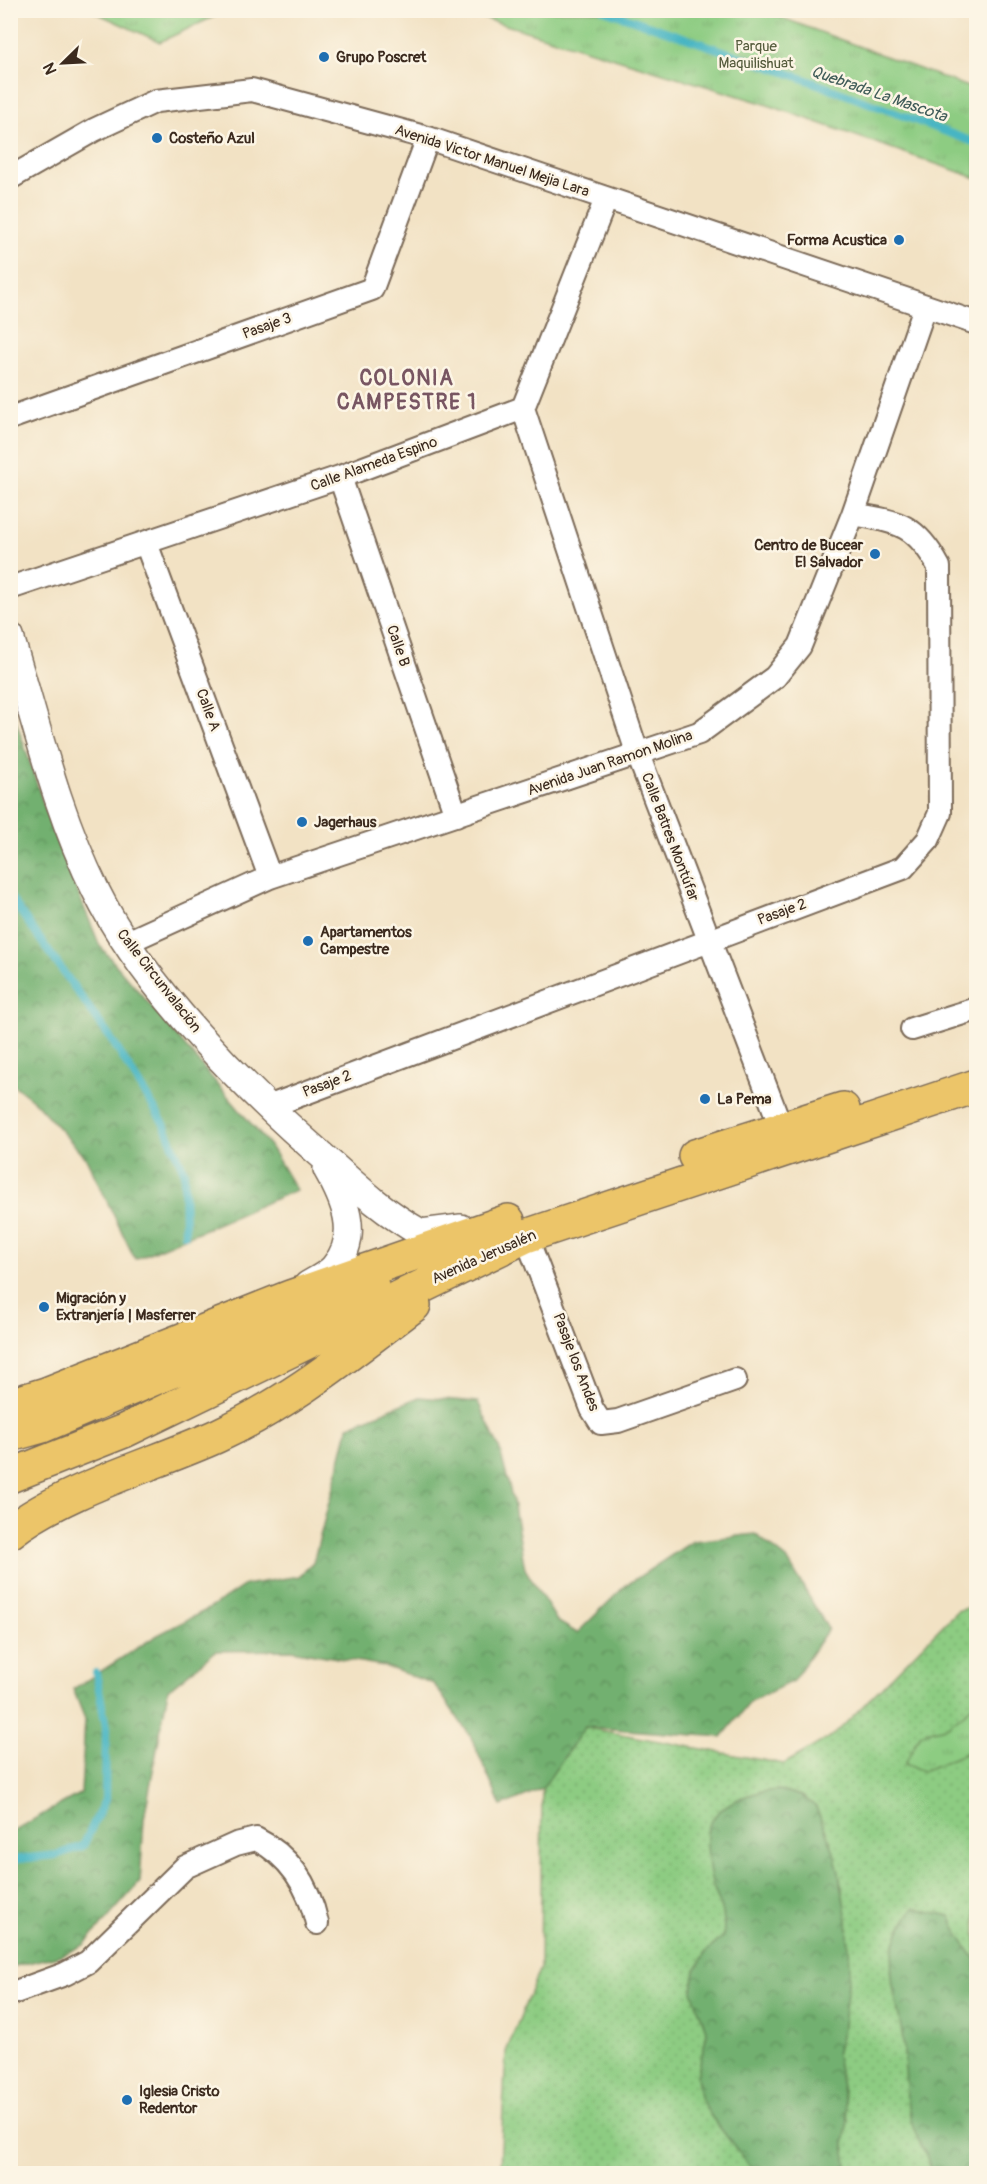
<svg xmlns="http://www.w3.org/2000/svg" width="987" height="2184" viewBox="0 0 987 2184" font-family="Pangolin,sans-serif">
  <defs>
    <pattern id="grass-dots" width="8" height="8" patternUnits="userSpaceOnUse" patternTransform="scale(1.5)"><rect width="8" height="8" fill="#8dcc82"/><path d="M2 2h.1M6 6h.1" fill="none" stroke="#7baf70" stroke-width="1.8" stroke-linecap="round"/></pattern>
    <pattern id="forest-crowns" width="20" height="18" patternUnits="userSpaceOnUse" patternTransform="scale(1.5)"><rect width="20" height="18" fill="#72b070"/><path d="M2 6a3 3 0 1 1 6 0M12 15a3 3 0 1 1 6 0" fill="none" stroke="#5f8f5b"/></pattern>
    <pattern id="park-tufts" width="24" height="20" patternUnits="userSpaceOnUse" patternTransform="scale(1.5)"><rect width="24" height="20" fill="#8dcc82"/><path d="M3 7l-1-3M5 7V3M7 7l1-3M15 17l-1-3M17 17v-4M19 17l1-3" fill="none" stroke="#7baf70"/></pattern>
  </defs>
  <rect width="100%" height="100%" fill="#fcf5e5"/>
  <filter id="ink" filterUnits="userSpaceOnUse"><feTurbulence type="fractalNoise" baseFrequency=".0167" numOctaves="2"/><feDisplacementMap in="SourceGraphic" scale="12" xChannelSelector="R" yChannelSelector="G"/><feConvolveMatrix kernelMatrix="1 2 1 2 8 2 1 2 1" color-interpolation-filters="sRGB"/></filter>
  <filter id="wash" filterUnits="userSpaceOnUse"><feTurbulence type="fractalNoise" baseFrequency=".008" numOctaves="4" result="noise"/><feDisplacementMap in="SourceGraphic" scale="24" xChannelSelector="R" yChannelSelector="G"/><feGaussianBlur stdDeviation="1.35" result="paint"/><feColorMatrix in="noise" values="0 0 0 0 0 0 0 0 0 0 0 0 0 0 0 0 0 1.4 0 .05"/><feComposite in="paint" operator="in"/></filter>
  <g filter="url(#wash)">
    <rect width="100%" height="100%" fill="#f2e2c4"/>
    <!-- grass -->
    <path fill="url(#grass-dots)" stroke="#647b50" stroke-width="1.5" d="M 976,1605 L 976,2173 L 502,2174 L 500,2167 L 506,2052 L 540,1968 L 542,1789 L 520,1752 L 534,1718 L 784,1764 L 835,1734 L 957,1611 Z"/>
    <!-- forest -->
    <path fill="url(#forest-crowns)" stroke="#566d47" stroke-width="1.5" d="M 10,702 L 52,830 L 100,946 L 270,1146 L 296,1190 L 135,1259 L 86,1158 L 34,1101 L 11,1083 Z
      M 419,1397 L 478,1402 L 500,1450 L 513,1501 L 525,1569 L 557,1621 L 577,1633 L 625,1586 L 693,1541 L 755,1534 L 787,1559 L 828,1629 L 793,1681 L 751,1701 L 722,1737 L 585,1727 L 542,1789 L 501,1806 L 471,1737 L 434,1684 L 384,1666 L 291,1650 L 216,1651 L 168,1690 L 144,1819 L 140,1882 L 84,1945 L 62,1955 L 11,1967 L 11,1832 L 81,1793 L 85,1719 L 73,1689 L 156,1636 L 212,1607 L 245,1585 L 299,1576 L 313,1563 L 349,1426 Z
      M 779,1790 L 802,1796 L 816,1807 L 833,1849 L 839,1872 L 847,1920 L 850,1966 L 842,2033 L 836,2054 L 848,2120 L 844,2144 L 848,2173 L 755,2173 L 710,2115 L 700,2097 L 697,2076 L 707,2033 L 692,1991 L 695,1970 L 707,1951 L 723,1937 C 727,1907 718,1906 711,1879 C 709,1871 705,1835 708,1828 C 718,1801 754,1791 779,1790 Z
      M 914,1908 L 950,1916 L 959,1936 L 976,1961 L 976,2173 L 932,2173 C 928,2157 918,2142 913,2126 C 903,2098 907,2069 903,2040 C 896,1986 876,1958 914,1908 Z"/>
    <!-- park -->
    <path fill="url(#park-tufts)" stroke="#647b50" stroke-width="1.5" d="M 92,11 L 226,11 L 160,42 Z
      M 460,11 L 764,11 L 976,90 L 976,178 L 762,103 Z
      M 976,1703 L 976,1749 L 923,1771 L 905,1764 L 920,1734 L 948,1726 Z"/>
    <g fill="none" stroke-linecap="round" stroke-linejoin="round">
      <!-- stream -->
      <path stroke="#47b5c3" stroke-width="8" d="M 604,10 L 796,76 L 976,143
        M 10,897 L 111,1039 L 164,1124 L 184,1171 L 185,1234
        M 10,1860 L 56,1855 L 83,1846 L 105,1800 L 106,1727 L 96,1673"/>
    </g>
  </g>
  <g filter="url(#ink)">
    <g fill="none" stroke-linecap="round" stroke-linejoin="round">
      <!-- minor casing -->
      <g stroke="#7b6a58" stroke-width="26">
        <path id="minor" d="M 10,178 L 94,130 L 156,101 L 252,90 L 428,138 L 976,323
          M 523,408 L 637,752 L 781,1127
          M 10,418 L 372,289 L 428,138
          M 340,477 L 456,815
          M 146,543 L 270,877
          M 10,588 L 340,477 L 523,408 L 606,199
          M 125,943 L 270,877 L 699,733 L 775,677 L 800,646 L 853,514 L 925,307
          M 912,1029 L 976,1009
          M 268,1107 L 903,868 L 928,840 L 940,813 L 939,567 C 916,524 899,522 853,514
          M 526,1236 L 592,1409 L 601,1423 L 618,1421 L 735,1380
          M 10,1994 L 65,1974 L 88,1962 L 185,1867 L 236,1844 L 256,1839 C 290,1856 309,1887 317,1923"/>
      </g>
      <!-- tertiary casing -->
      <g stroke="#7b6a58" stroke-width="30">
        <path id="tertiary" d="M 10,637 C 36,722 56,811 96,891 C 143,987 247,1091 328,1161 C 358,1188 385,1213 421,1233 L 461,1228
          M 308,1285 C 316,1280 329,1274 335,1266 C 361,1235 344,1199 327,1169"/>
      </g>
      <!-- primary casing -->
      <g stroke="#7b6a58" stroke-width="36">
        <path id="primary" d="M 695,1156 L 843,1109
          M 10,1405 L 46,1394 L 290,1297 L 508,1221
          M 10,1435 L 42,1426 L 372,1286
          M 10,1476 L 124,1431 L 526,1236 L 976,1086
          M 10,1532 C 65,1489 153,1465 217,1436 C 291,1402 350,1353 414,1305"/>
      </g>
      <!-- minor -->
      <use href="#minor" stroke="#fff" stroke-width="22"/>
      <!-- tertiary -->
      <use href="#tertiary" stroke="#fff" stroke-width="27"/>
      <!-- primary -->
      <use href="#primary" stroke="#ecc569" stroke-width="33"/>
    </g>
  </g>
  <!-- markers -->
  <g fill="#1f6fb2" stroke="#fcf5e5" stroke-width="2">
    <circle cx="324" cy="57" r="6"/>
    <circle cx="157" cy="138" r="6"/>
    <circle cx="899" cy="240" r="6"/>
    <circle cx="875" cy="554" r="6"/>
    <circle cx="302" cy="822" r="6"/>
    <circle cx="308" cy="941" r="6"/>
    <circle cx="705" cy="1099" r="6"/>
    <circle cx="44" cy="1307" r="6"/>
    <circle cx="127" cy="2100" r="6"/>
  </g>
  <g text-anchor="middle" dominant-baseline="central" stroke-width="5" stroke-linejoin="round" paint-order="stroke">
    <!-- park labels -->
    <g font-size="15" fill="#545b3c" stroke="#fcf5e5">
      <text x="756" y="46">Parque<tspan x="756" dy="17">Maquilishuat</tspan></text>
    </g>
    <!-- poi labels -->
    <g font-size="15" font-weight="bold" fill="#3b2a1e" stroke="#fcf5e5" text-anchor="start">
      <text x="336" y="57">Grupo Poscret</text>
      <text x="169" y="138">Costeño Azul</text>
      <text x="887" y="240" text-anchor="end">Forma Acustica</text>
      <text x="863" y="545" text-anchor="end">Centro de Bucear<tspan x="863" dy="17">El Salvador</tspan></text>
      <text x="314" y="822">Jagerhaus</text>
      <text x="320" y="932">Apartamentos<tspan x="320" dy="17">Campestre</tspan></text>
      <text x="717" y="1099">La Pema</text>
      <text x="56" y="1298">Migración y<tspan x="56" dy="17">Extranjería | Masferrer</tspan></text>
      <text x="139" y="2091">Iglesia Cristo<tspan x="139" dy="17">Redentor</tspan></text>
    </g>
    <!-- street labels -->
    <g font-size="15" fill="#3b2a1e" stroke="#fcf5e5">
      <text transform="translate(492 161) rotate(18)">Avenida Victor Manuel Mejia Lara</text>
      <text transform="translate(267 326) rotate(-20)">Pasaje 3</text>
      <text transform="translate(374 464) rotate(-20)">Calle Alameda Espino</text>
      <text transform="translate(398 646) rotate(71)">Calle B</text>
      <text transform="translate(208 710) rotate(70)">Calle A</text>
      <text transform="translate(610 763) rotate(-19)">Avenida Juan Ramon Molina</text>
      <text transform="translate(670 837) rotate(69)">Calle Batres Montúfar</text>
      <text transform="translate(782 912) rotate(-20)">Pasaje 2</text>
      <text transform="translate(159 981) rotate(52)">Calle Circunvalación</text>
      <text transform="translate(327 1084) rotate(-21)">Pasaje 2</text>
      <text transform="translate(484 1257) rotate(-24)">Avenida Jerusalén</text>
      <text transform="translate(576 1362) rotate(69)">Pasaje los Andes</text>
    </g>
    <!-- water labels -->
    <g font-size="16" font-style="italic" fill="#3f5b58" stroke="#fcf5e5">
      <text transform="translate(879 94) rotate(19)">Quebrada La Mascota</text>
    </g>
    <!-- district labels -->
    <g font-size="21" font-weight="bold" letter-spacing="1.5" fill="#785662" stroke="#fcf5e5">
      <text x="407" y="378">COLONIA<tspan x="407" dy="24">CAMPESTRE 1</tspan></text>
    </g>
  </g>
  <!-- margin -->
  <rect width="987" height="2184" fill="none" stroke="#fcf5e5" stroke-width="36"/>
  <!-- north arrow -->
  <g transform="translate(63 63) rotate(246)" stroke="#fcf5e5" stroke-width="4.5" paint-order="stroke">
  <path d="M0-4.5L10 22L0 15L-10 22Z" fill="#3b2a1e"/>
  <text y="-9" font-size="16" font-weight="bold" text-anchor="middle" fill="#3b2a1e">N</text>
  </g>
</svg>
